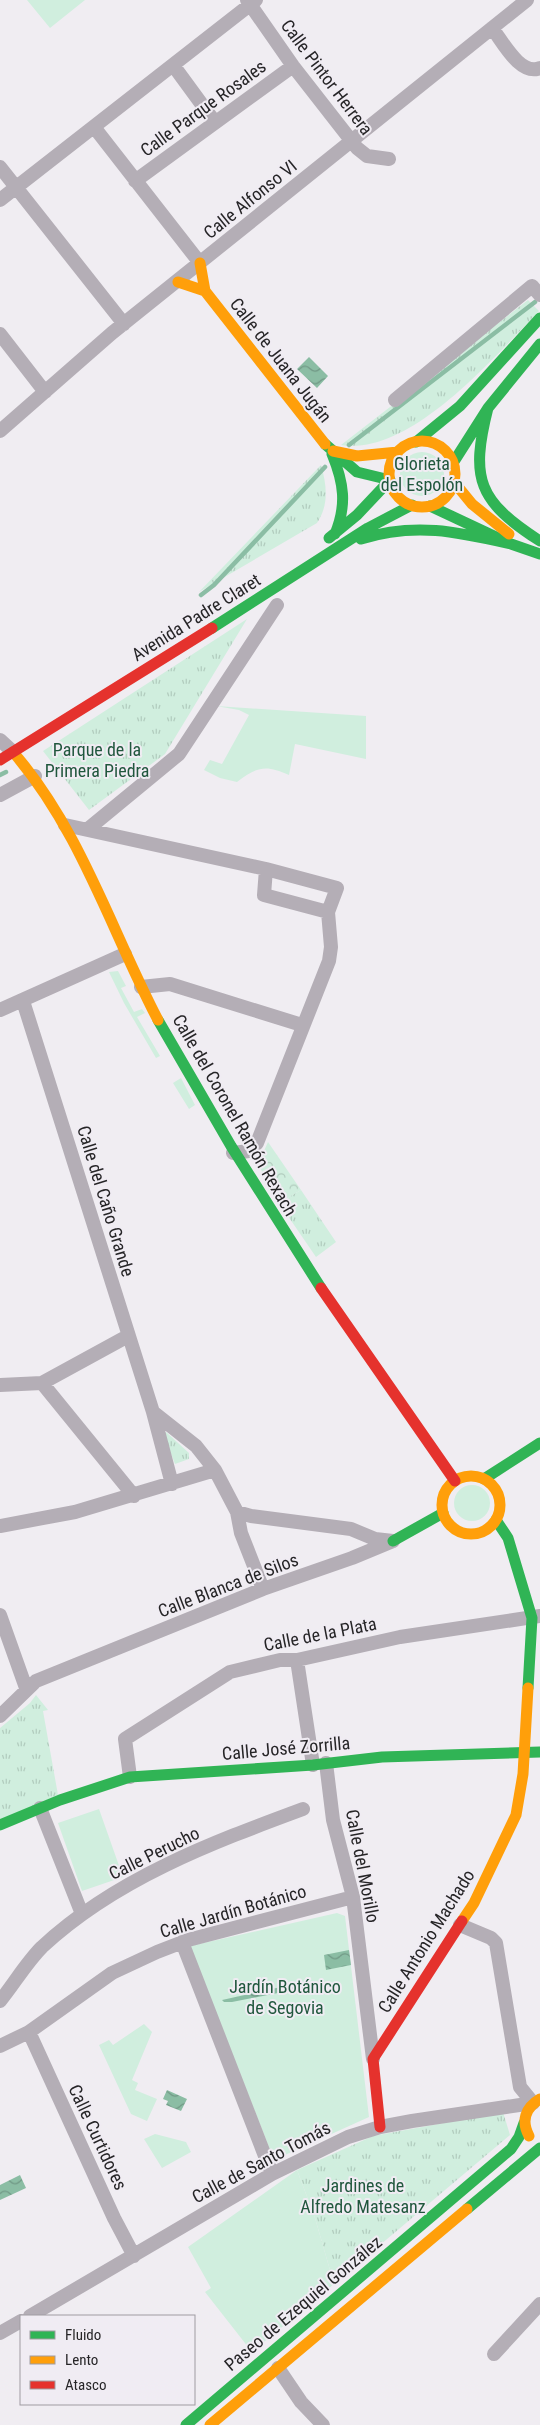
<svg xmlns="http://www.w3.org/2000/svg" width="540" height="2425" viewBox="0 0 540 2425" font-family="'Roboto Condensed',sans-serif">
  <defs>
    <pattern id="forest-crowns" width="20" height="18" patternUnits="userSpaceOnUse" patternTransform="scale(1.25)"><rect width="20" height="18" fill="#d0eede"/><path d="M2 6a3 3 0 1 1 6 0M12 15a3 3 0 1 1 6 0" fill="none" stroke="#b2ccbe"/></pattern>
    <pattern id="park-tufts" width="24" height="20" patternUnits="userSpaceOnUse" patternTransform="scale(1.25)"><rect width="24" height="20" fill="#d0eede"/><path d="M3 7l-1-3M5 7V3M7 7l1-3M15 17l-1-3M17 17v-4M19 17l1-3" fill="none" stroke="#b2ccbe"/></pattern>
    <pattern id="water-waves" width="16" height="10" patternUnits="userSpaceOnUse" patternTransform="scale(1.25)"><rect width="16" height="10" fill="#8bbda4"/><path d="M0 5q4-4 8 0t8 0" fill="none" stroke="#719986"/></pattern>
  </defs>
  <rect width="100%" height="100%" fill="#f0edf2"/>
  <!-- green -->
  <path fill="#d0eede" d="M 27,0 L 85,0 L 50,28 Z
    M400 474a22 22 0 1 1 44 0a22 22 0 1 1-44 0Z
    M 216,706 L 366,716 L 366,759 L 295,744 L 289,775 C 265,764 257,767 237,782 L 220,778 L 204,770 L 210,760 L 222,764 L 249,715 L 239,710 Z
    M 118,971 L 126,986 L 121,988 L 134,1012 L 142,1009 L 145,1013 L 137,1017 L 160,1056 L 156,1058 L 124,1003 L 109,972 Z
    M 181,1078 L 195,1105 L 189,1109 L 173,1083 Z
    M454 1503a18 18 0 1 1 36 0a18 18 0 1 1-36 0Z
    M 99,1809 L 123,1877 L 82,1891 L 58,1823 Z
    M 337,1913 L 345,1916 L 369,2117 L 274,2160 L 190,1946 Z
    M 144,2024 L 152,2032 L 132,2080 L 138,2083 L 135,2090 L 157,2099 L 147,2121 L 131,2114 L 99,2045 L 109,2040 L 113,2045 Z
    M 155,2134 L 186,2142 L 191,2152 L 162,2168 L 144,2139 Z
    M 297,2170 L 315,2218 L 334,2284 L 252,2352 L 205,2292 L 211,2288 L 188,2247 Z"/>
  <!-- forest -->
  <path fill="url(#forest-crowns)" d="M 268,1142 L 301,1190 L 279,1203 L 258,1164 Z"/>
  <!-- park -->
  <path fill="url(#park-tufts)" d="M 528,300 L 539,311 C 494,357 411,456 341,445 Z
    M 321,465 C 327,486 329,505 317,523 L 199,592 Z
    M 247,619 L 165,754 L 89,810 L 43,751 Z
    M 301,1190 L 336,1242 L 316,1257 L 279,1203 Z
    M 166,1432 L 189,1453 L 189,1459 L 175,1464 L 163,1433 Z
    M 36,1695 L 48,1710 L 43,1711 L 58,1795 L 0,1820 L 0,1728 L 30,1703 Z
    M 503,2112 L 510,2135 L 334,2284 L 315,2218 L 297,2170 L 373,2136 Z"/>
  <!-- water -->
  <path fill="url(#water-waves)" d="M 309,357 L 328,376 L 317,388 L 297,369 Z
    M 349,1950 L 351,1965 L 326,1970 L 324,1955 Z
    M 303,1982 L 303,1988 L 232,2002 L 224,2002 L 222,2000 Z
    M 167,2090 L 187,2099 L 181,2111 L 166,2105 L 168,2101 L 163,2099 Z
    M 20,2175 L 26,2188 L 0,2200 L 0,2185 Z"/>
  <g fill="none" stroke-linecap="round" stroke-linejoin="round">
    <!-- stream -->
    <path stroke="#8bbda4" stroke-width="4.5" d="M 349,445 L 535,302
      M 201,595 L 214,585 L 325,467
      M 0,775 L 6,772"/>
    <!-- street -->
    <path stroke="#b4aeb6" stroke-width="14" d="M 247,0 L 293,66 L 357,148 L 367,156 L 389,159
      M 492,28 C 503,42 520,76 540,68
      M 173,65 L 214,121
      M 94,127 L 200,263
      M 0,167 L 124,324
      M 135,181 L 293,66
      M 0,200 L 256,0
      M 0,334 L 45,392
      M 395,400 L 532,286 L 540,295
      M 0,431 L 112,333 L 527,0
      M 0,740 L 13,752
      M 0,795 L 35,776
      M 65,825 L 266,869 L 337,888 L 328,912 L 331,947 L 329,961 L 257,1143 L 249,1151 L 233,1153
      M 88,829 L 179,754 L 277,605
      M 266,869 L 264,895 L 328,912
      M 141,987 L 170,984 L 302,1025
      M 23,1001 L 153,1412 L 172,1484
      M 0,1010 L 125,954
      M 42,1383 L 134,1496
      M 0,1385 L 42,1383 L 128,1336
      M 153,1412 L 196,1446 L 215,1470 L 237,1512 L 241,1533 L 263,1589
      M 237,1512 L 251,1516 L 351,1529 L 375,1539 L 393,1541
      M 0,1526 L 75,1512 L 215,1470
      M 0,1615 L 26,1688
      M 297,1660 L 313,1765
      M 0,1716 L 36,1681 L 263,1589 L 352,1558 L 393,1541
      M 326,1763 L 333,1820 L 353,1897 L 373,2059
      M 130,1777 L 125,1739 L 230,1672 L 280,1660 L 297,1660 L 400,1637 L 540,1616
      M 40,1808 L 82,1914
      M 460,1925 L 491,1938 L 496,1943 L 520,2087 L 533,2103
      M 182,1942 L 272,2174
      M 0,2001 C 14,1984 26,1963 42,1947 C 115,1879 211,1843 303,1809
      M 29,2032 L 114,2218 L 134,2256
      M 0,2046 L 29,2032 L 112,1973 L 157,1952 L 188,1940 L 353,1897
      M 30,2316 L 272,2174 L 348,2137 L 380,2127 L 412,2121 L 533,2103
      M 0,2333 L 21,2321
      M 494,2354 L 540,2304
      M 278,2368 L 301,2402 L 323,2425"/>
    <!-- fast -->
    <path stroke="#30b455" stroke-width="11" d="M 488,408 C 470,479 478,501 540,541
      M 416,442 L 460,406 L 540,318
      M 325,444 L 357,472 L 390,480
      M 332,454 C 344,483 347,505 335,534
      M 453,463 L 488,408 L 540,344
      M 430,506 L 511,544 L 540,554
      M 329,538 L 357,515 L 390,480
      M 361,539 C 415,522 458,532 511,544
      M 212,628 L 368,528 L 412,505
      M 158,1020 L 231,1146 L 321,1288
      M 484,1479 L 540,1443
      M 496,1520 L 508,1538 L 532,1618 L 528,1688
      M 393,1541 L 443,1513
      M 0,1825 L 60,1800 L 130,1777 L 313,1765 L 382,1757 L 540,1752
      M 467,2209 L 540,2148
      M 186,2425 L 511,2149 L 519,2137 L 524,2123"/>
    <!-- slow -->
    <path stroke="#ff9f0a" stroke-width="11" d="M 200,263 L 205,291 L 325,444
      M 178,282 L 205,291
      M389 474a33 33 0 1 1 66 0a33 33 0 1 1-66 0Z
      M 333,451 L 357,456 L 398,452
      M 454,482 L 472,504 L 509,534
      M 13,752 C 80,829 111,930 158,1020
      M442 1505a29 29 0 1 1 58 0a29 29 0 1 1-58 0Z
      M 462,1921 L 474,1903 L 516,1815 L 523,1774 L 528,1688
      M 529,2136 C 521,2121 525,2108 540,2099
      M 210,2425 L 467,2209"/>
    <!-- jam -->
    <path stroke="#e5322d" stroke-width="11" d="M 0,760 L 212,628
      M 321,1288 L 455,1481
      M 380,2127 L 373,2059 L 462,1921"/>
  </g>
  <g text-anchor="middle" dominant-baseline="central" stroke-width="4" stroke-linejoin="round" paint-order="stroke">
    <!-- street labels -->
    <g font-size="18" fill="#262527" stroke="#f0ecf3">
      <text transform="translate(327 77) rotate(53)">Calle Pintor Herrera</text>
      <text transform="translate(203 108) rotate(-36)">Calle Parque Rosales</text>
      <text transform="translate(250 199) rotate(-39)">Calle Alfonso VI</text>
      <text transform="translate(281 360) rotate(52)">Calle de Juana Jugán</text>
      <text transform="translate(196 617) rotate(-32)">Avenida Padre Claret</text>
      <text transform="translate(235 1115) rotate(60)">Calle del Coronel Ramón Rexach</text>
      <text transform="translate(106 1201) rotate(73)">Calle del Caño Grande</text>
      <text transform="translate(228 1585) rotate(-21)">Calle Blanca de Silos</text>
      <text transform="translate(320 1634) rotate(-11)">Calle de la Plata</text>
      <text transform="translate(286 1748) rotate(-5)">Calle José Zorrilla</text>
      <text transform="translate(154 1853) rotate(-26)">Calle Perucho</text>
      <text transform="translate(363 1866) rotate(79)">Calle del Morillo</text>
      <text transform="translate(233 1911) rotate(-16)">Calle Jardín Botánico</text>
      <text transform="translate(426 1941) rotate(-58)">Calle Antonio Machado</text>
      <text transform="translate(98 2137) rotate(65)">Calle Curtidores</text>
      <text transform="translate(261 2162) rotate(-28)">Calle de Santo Tomás</text>
      <text transform="translate(303 2303) rotate(-40)">Paseo de Ezequiel González</text>
    </g>
    <!-- park labels -->
    <g font-size="18" fill="#20573d" stroke="#f0ecf3">
      <text x="422" y="463">Glorieta<tspan x="422" dy="21">del Espolón</tspan></text>
      <text x="97" y="749">Parque de la<tspan x="97" dy="21">Primera Piedra</tspan></text>
      <text x="285" y="1986">Jardín Botánico<tspan x="285" dy="21">de Segovia</tspan></text>
      <text x="363" y="2185">Jardines de<tspan x="363" dy="21">Alfredo Matesanz</tspan></text>
    </g>
  </g>
  <!-- legend -->
  <rect x="20" y="2315" width="175" height="90" fill="#f0ecf3" stroke="#9f9ca1"/>
  <rect x="30" y="2331" width="25" height="8" fill="#30b455" stroke="#9f9ca1"/>
  <text x="65" y="2340" font-size="15" fill="#262527">Fluido</text>
  <rect x="30" y="2356" width="25" height="8" fill="#ff9f0a" stroke="#9f9ca1"/>
  <text x="65" y="2365" font-size="15" fill="#262527">Lento</text>
  <rect x="30" y="2381" width="25" height="8" fill="#e5322d" stroke="#9f9ca1"/>
  <text x="65" y="2390" font-size="15" fill="#262527">Atasco</text>
</svg>
